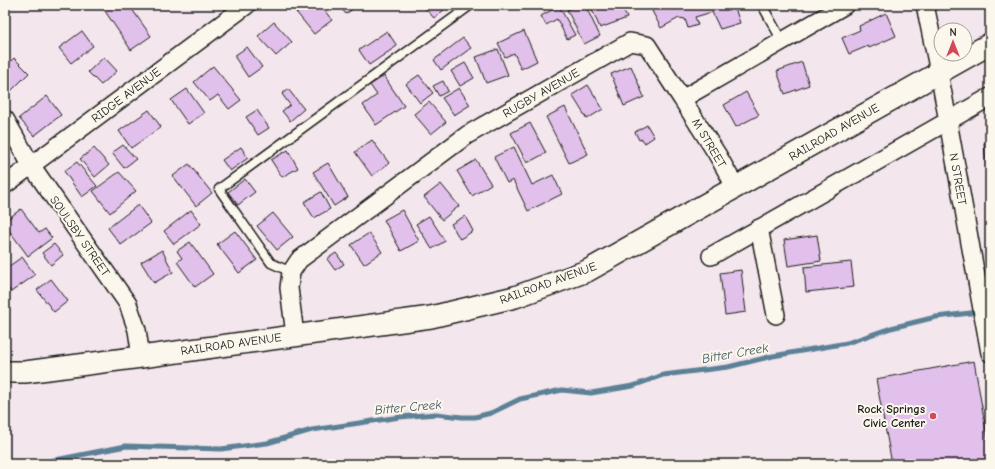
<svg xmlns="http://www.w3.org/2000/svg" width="995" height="469" viewBox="0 0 995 469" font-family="'Comic Neue',sans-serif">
  <rect width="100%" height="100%" fill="#f3e6ec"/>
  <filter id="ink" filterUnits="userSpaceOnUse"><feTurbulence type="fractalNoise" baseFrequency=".025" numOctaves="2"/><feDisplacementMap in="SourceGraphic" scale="8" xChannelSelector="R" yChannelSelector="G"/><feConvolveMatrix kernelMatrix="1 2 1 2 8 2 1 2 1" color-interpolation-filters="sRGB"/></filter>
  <g filter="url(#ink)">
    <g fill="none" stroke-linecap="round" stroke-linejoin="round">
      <!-- stream -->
      <path stroke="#5c8196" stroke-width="5" d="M 35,464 L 126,446 L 221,449 L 267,443 L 312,430 L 400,417 L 436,414 L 462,417 L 475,417 L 491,413 L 520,399 L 562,390 L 591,393 L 633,386 L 663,375 L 728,367 L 773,356 L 847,343 L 891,328 L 936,317 L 979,312"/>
    </g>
    <!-- building -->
    <path fill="#e1c0eb" stroke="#1c1c1c" d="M 107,5 L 129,5 L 151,36 L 131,50 L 103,8 Z
      M 294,5 L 320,5 L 332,20 L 314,34 L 292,7 Z
      M 338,5 L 358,5 L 346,14 Z
      M 422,5 L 450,5 L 434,18 Z
      M 577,5 L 585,5 L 600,36 L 584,44 L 567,10 Z
      M 590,5 L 621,5 L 627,18 L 600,28 Z
      M 661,5 L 734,5 L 740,23 L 720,29 L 712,12 L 695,17 L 698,25 L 688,28 L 685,19 L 679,18 L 661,28 L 652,11 Z
      M 559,6 L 575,35 L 567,39 L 557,19 L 546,25 L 541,16 Z
      M 886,13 L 896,36 L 869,48 L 868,46 L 849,54 L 842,38 L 860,30 L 859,26 Z
      M 274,22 L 292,42 L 276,56 L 258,36 Z
      M 82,31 L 93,46 L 71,63 L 59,48 Z
      M 387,31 L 397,46 L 369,65 L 359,50 Z
      M 524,31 L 537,61 L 521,69 L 514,53 L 505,57 L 498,43 Z
      M 463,38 L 471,48 L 441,70 L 434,60 Z
      M 247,47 L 262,67 L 248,77 L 234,56 Z
      M 498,49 L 508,75 L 486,83 L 476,57 Z
      M 104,57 L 117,71 L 101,85 L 88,72 Z
      M 14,58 L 29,73 L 10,92 L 5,88 L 5,67 Z
      M 802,62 L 809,85 L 785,94 L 777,71 Z
      M 465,63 L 474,78 L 460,86 L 451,71 Z
      M 213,66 L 241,100 L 229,109 L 218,95 L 210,101 L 194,82 Z
      M 631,66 L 644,97 L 624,106 L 611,74 Z
      M 419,75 L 433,93 L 420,103 L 406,84 Z
      M 384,76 L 404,106 L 376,125 L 363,105 L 377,95 L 370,85 Z
      M 443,81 L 448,91 L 439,96 L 433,86 Z
      M 588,85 L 603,109 L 587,119 L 572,95 Z
      M 459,88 L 470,105 L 454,115 L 442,98 Z
      M 187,89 L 204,113 L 188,124 L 171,100 Z
      M 288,89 L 304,109 L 290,121 L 282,111 L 290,105 L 282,94 Z
      M 746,92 L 759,115 L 736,127 L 724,105 Z
      M 47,96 L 61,115 L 34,136 L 19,118 Z
      M 429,102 L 446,122 L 431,134 L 414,114 Z
      M 565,107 L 588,154 L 569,163 L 546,117 Z
      M 149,110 L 161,127 L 131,148 L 119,131 Z
      M 257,110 L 269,128 L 258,135 L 246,117 Z
      M 530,123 L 546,153 L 527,163 L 511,133 Z
      M 647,125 L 654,137 L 645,143 L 642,139 L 639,140 L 635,132 Z
      M 372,140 L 389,163 L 372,176 L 355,152 Z
      M 990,142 L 990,167 L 986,167 L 984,143 Z
      M 123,145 L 136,159 L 124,168 L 112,153 Z
      M 241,147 L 248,158 L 230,171 L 222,160 Z
      M 514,147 L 532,185 L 553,175 L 562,194 L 528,211 L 513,180 L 507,183 L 494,157 Z
      M 94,148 L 109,165 L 95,177 L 80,159 Z
      M 288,150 L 298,168 L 282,177 L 271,160 Z
      M 476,160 L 491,184 L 472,196 L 457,171 Z
      M 77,162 L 97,186 L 82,197 L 64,171 Z
      M 328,163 L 348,197 L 334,206 L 313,172 Z
      M 189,164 L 212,193 L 196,206 L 173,176 Z
      M 119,172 L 136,191 L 110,213 L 93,191 Z
      M 245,179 L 255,192 L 238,205 L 228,192 Z
      M 441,184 L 459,206 L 442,220 L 424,197 Z
      M 321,192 L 330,209 L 314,218 L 304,202 Z
      M 138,205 L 151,223 L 121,245 L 108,228 Z
      M 21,209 L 39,233 L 45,229 L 52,238 L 28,256 L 5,225 L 5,221 Z
      M 191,210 L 201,224 L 174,244 L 164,231 Z
      M 402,210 L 419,241 L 401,251 L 384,220 Z
      M 273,213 L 293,237 L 277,250 L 257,226 Z
      M 429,216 L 445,241 L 432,249 L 416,224 Z
      M 465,216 L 473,231 L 460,239 L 451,224 Z
      M 235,231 L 257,260 L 239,273 L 217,244 Z
      M 369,233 L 382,252 L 364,264 L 351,245 Z
      M 817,235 L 821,261 L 788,266 L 784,240 Z
      M 190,242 L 213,274 L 195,287 L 177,262 L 182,258 L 177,251 Z
      M 54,244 L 63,255 L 51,265 L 42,253 Z
      M 162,250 L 173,272 L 154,283 L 141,262 Z
      M 336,253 L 344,264 L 335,270 L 327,259 Z
      M 22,257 L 35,275 L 11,292 L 5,284 L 5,269 Z
      M 851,262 L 854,287 L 806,292 L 804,267 Z
      M 741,270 L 746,312 L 725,315 L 720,273 Z
      M 51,279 L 68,301 L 54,312 L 37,290 Z
      M 974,361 L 990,453 L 990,464 L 892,464 L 876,379 Z"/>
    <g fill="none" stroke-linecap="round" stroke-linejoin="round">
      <!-- service casing -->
      <g stroke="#1c1c1c" stroke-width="11">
        <path id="service" d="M 762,5 L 782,41
          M 291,272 L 271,263 L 219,189 L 471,5"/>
      </g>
      <!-- minor casing -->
      <g stroke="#1c1c1c" stroke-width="20">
        <path id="minor" d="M 925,5 L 939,72 L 990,353
          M 682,99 L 717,154 L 736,188
          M 5,119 L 31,165 L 128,304 L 137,330 L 141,357
          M 5,185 L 247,5
          M 759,228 L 776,315
          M 711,256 L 990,97
          M 295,335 L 289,288 L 291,272 L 299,260 L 467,135 L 630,42 L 647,45 L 682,99 L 845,5"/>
      </g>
      <!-- tertiary casing -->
      <g stroke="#1c1c1c" stroke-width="24">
        <path id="tertiary" d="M 5,372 L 25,372 L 141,357 L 431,317 L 515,297 L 587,271 L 990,44"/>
      </g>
      <!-- service -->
      <use href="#service" stroke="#fbf7ec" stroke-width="8"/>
      <!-- minor -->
      <use href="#minor" stroke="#fbf7ec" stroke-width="17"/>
      <!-- tertiary -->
      <use href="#tertiary" stroke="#fbf7ec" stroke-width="21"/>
    </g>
  </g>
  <!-- markers -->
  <circle fill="#d1495b" stroke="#fbf7ec" stroke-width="1.5" cx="933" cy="416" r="4"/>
  <g text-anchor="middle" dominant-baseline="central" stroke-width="4" stroke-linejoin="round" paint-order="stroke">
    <!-- street labels -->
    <g font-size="12" fill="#1c1c1c" stroke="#fbf7ec">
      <text transform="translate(541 93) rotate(-30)">RUGBY AVENUE</text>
      <text transform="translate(126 95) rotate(-37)">RIDGE AVENUE</text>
      <text transform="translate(834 132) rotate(-30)">RAILROAD AVENUE</text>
      <text transform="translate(709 143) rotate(59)">M STREET</text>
      <text transform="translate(958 179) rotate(80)">N STREET</text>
      <text transform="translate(80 236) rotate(55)">SOULSBY STREET</text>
      <text transform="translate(548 283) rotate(-20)">RAILROAD AVENUE</text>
      <text transform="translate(231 344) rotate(-8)">RAILROAD AVENUE</text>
    </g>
    <!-- poi labels -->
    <g font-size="12" font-weight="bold" fill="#1c1c1c" stroke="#fbf7ec" text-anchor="end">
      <text x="925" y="409">Rock Springs<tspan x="925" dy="14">Civic Center</tspan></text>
    </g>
    <!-- water labels -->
    <g font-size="13" font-style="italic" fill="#415763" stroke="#fbf7ec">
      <text transform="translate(735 353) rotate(-10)">Bitter Creek</text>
      <text transform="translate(408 407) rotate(-5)">Bitter Creek</text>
    </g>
  </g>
  <!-- margin -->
  <rect width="995" height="469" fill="none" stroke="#fbf7ec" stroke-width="20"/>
  <rect x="10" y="10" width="975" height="449" fill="none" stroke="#1c1c1c" stroke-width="1.5" filter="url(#ink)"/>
  <!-- north arrow -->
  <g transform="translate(953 42)"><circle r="19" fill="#fbf7ec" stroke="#a29f99"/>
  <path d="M0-3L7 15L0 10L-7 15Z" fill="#d1495b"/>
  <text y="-6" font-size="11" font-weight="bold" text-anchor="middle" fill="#1c1c1c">N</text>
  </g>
</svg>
